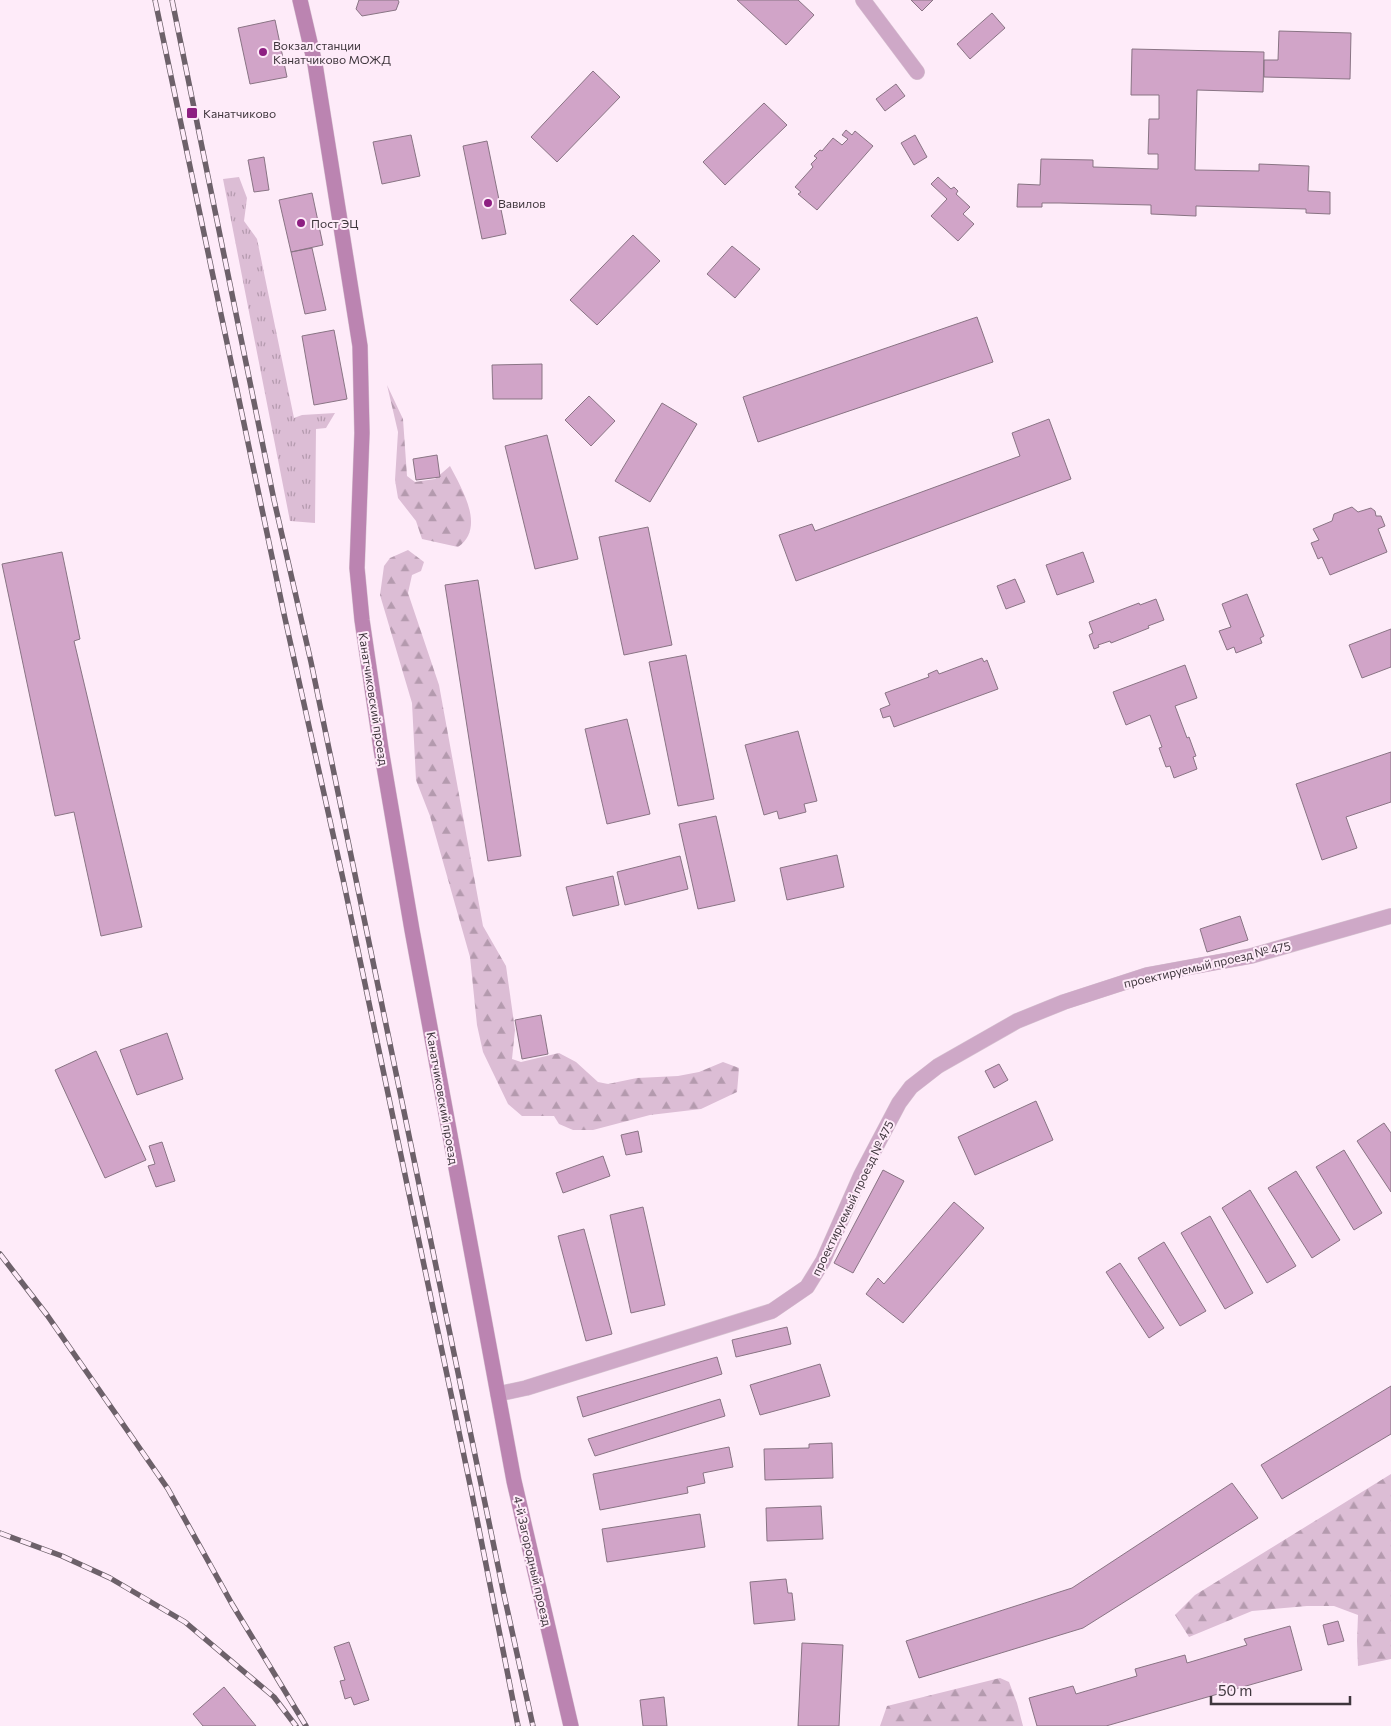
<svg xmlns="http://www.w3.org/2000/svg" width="1391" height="1726" viewBox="0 0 1391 1726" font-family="Commissioner,sans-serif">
  <defs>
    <pattern id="grass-tufts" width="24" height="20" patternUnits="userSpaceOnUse" patternTransform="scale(1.25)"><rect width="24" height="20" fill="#dcbdd5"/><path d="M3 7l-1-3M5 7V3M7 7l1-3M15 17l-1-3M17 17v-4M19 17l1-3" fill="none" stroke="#b49aae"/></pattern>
    <pattern id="forest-firs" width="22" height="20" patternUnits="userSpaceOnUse" patternTransform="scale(1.25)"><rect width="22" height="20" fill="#dcbdd5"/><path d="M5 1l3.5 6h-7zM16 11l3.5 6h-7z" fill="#b49aae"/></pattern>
  </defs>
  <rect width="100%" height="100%" fill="#feebf9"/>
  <!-- grass -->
  <path fill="url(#grass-tufts)" d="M 239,177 L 247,198 L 244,221 L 257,239 L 294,418 L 302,415 L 335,413 L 326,428 L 316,429 L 315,523 L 290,521 L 223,179 Z"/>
  <!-- forest -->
  <path fill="url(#forest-firs)" d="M 387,385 L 403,419 L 407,476 L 415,482 L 435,479 L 450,466 C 462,489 486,528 458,547 L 422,539 L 416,521 L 398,498 L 395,480 L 398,432 Z
    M 408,550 L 424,562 L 421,571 L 412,575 L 408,593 L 439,685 L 483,926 L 506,966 L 515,1030 L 512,1059 L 521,1062 L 559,1053 L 576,1062 L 598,1082 L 608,1084 L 637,1078 L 678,1076 L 699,1072 L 723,1062 L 739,1068 L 737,1092 L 701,1109 L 650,1115 L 593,1130 L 573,1130 L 559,1124 L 554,1116 L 522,1116 L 508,1104 L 483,1052 L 477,1025 L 470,957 L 430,816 L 416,780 L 412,703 L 380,595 L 384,566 L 390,558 Z
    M 1391,1474 L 1391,1659 L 1358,1666 L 1357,1641 L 1358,1615 L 1334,1606 L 1307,1606 L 1252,1611 L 1189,1637 L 1175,1615 L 1195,1595 Z
    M 1000,1678 L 1009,1682 L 1017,1703 L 1023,1726 L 880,1726 L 887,1706 Z"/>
  <!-- building -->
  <path fill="#d1a4c8" stroke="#897484" d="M 359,0 L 398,0 L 399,2 L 396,10 L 362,16 L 356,9 Z
    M 737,0 L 798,0 L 814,15 L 786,45 Z
    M 911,0 L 933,0 L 922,11 Z
    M 992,13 L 1005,28 L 970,59 L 957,44 Z
    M 275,20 L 287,77 L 250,84 L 238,28 Z
    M 1279,31 L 1351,33 L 1350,79 L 1264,77 L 1264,60 L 1278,60 Z
    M 1132,49 L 1264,52 L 1263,92 L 1197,90 L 1195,170 L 1259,171 L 1259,164 L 1309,166 L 1308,191 L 1330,192 L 1330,214 L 1306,213 L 1306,209 L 1196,206 L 1196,216 L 1151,214 L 1151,205 L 1060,203 L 1042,203 L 1042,207 L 1017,207 L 1018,184 L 1040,185 L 1041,159 L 1093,160 L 1093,167 L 1158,169 L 1158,154 L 1148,154 L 1149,119 L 1159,119 L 1159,95 L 1131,95 Z
    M 593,71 L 620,97 L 557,162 L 531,137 Z
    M 896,84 L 905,96 L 885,111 L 876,99 Z
    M 764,103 L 787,125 L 725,185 L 703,162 Z
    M 846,130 L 852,135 L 855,131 L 873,146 L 817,210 L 798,194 L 801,192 L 795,187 L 813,167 L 811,164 L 817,158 L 814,156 L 820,150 L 822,151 L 833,138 L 842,145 L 848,139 L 842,135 Z
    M 411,135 L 420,176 L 382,184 L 373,142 Z
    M 915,135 L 927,157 L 914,165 L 901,143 Z
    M 487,141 L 506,234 L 482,239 L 463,146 Z
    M 264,157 L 269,190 L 254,192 L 248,160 Z
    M 938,177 L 951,189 L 954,187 L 958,191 L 956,194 L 970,207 L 963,214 L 974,224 L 958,241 L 931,216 L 947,199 L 931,184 Z
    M 312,193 L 323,245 L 291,252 L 279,200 Z
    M 633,235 L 660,261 L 597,325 L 570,300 Z
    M 732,246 L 760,269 L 735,298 L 707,274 Z
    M 312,248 L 326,310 L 305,314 L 291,252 Z
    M 977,317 L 993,362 L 758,442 L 743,397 Z
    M 334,330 L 347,399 L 314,405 L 302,336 Z
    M 542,364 L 542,399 L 493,399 L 492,365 Z
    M 589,396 L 615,421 L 591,446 L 565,420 Z
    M 662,403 L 697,424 L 650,502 L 615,481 Z
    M 1049,419 L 1071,479 L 796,581 L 779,535 L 812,524 L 815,531 L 1020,456 L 1012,433 Z
    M 547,435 L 578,559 L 535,569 L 505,446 Z
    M 437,455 L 440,477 L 416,480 L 413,459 Z
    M 1352,507 L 1358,512 L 1371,508 L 1375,511 L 1376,516 L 1381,516 L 1385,526 L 1378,529 L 1387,552 L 1330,575 L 1322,557 L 1318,559 L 1311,543 L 1319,540 L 1313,529 L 1332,521 L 1334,514 Z
    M 648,527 L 672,645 L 624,655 L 599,537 Z
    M 62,552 L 80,639 L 74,641 L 142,927 L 101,936 L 74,812 L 55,816 L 2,564 Z
    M 1083,552 L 1094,582 L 1057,595 L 1046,565 Z
    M 1015,579 L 1025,602 L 1006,609 L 997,586 Z
    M 478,580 L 521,856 L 488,861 L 445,585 Z
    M 1247,594 L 1264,636 L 1260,638 L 1262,643 L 1236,653 L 1234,647 L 1227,650 L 1219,631 L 1231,627 L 1222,604 Z
    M 1156,599 L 1164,620 L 1148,626 L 1149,628 L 1111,643 L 1110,641 L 1098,645 L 1099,647 L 1094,649 L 1089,635 L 1093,633 L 1089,622 L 1139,603 L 1140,605 Z
    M 1391,629 L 1391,667 L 1362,678 L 1349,645 Z
    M 686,655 L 714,799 L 678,806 L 649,662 Z
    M 982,658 L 984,662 L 987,660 L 998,689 L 894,727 L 890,716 L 883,718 L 880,709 L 890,705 L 885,693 L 929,677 L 928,674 L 937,670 L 939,674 Z
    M 1185,665 L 1197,698 L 1175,706 L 1187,738 L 1189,737 L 1196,756 L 1193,757 L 1197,769 L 1174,778 L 1170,766 L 1166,767 L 1159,748 L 1162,747 L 1150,715 L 1126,725 L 1113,692 Z
    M 627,719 L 650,814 L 607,824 L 585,729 Z
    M 798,731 L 817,801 L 804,804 L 806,812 L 779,819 L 777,811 L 764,815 L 745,745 Z
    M 1391,752 L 1391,802 L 1346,817 L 1357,848 L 1322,860 L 1296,784 Z
    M 716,816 L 735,901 L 698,909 L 679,824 Z
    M 837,855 L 844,887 L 787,900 L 780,868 Z
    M 680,856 L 688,889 L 625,905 L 617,872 Z
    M 613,876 L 619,905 L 573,916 L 566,887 Z
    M 1240,916 L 1248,940 L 1207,952 L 1200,929 Z
    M 541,1015 L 548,1054 L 522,1059 L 515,1020 Z
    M 167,1033 L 183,1079 L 137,1095 L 120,1050 Z
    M 96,1051 L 146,1160 L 105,1178 L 55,1070 Z
    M 999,1064 L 1008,1080 L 994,1088 L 985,1071 Z
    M 1036,1101 L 1053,1140 L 975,1175 L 958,1137 Z
    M 1384,1123 L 1391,1133 L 1391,1192 L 1357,1141 Z
    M 638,1131 L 642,1152 L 626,1155 L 621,1135 Z
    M 162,1142 L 175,1181 L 156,1187 L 148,1166 L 155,1164 L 149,1146 Z
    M 1344,1150 L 1382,1213 L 1354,1230 L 1316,1167 Z
    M 603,1156 L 610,1176 L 563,1193 L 556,1173 Z
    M 883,1170 L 904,1181 L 853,1273 L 834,1263 Z
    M 1296,1171 L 1340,1240 L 1312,1258 L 1268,1188 Z
    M 1250,1190 L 1296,1266 L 1267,1283 L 1222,1208 Z
    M 954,1202 L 984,1228 L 903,1323 L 866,1294 L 878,1278 L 884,1284 Z
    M 643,1207 L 665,1305 L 631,1313 L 610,1215 Z
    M 1210,1216 L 1253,1293 L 1225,1309 L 1181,1233 Z
    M 584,1229 L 612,1334 L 586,1341 L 558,1236 Z
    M 1164,1242 L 1206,1311 L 1180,1326 L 1138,1258 Z
    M 1120,1263 L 1164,1328 L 1149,1338 L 1106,1272 Z
    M 787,1327 L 791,1344 L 736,1357 L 732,1340 Z
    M 717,1357 L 722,1374 L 583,1417 L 577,1397 Z
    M 820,1364 L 830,1396 L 760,1415 L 750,1385 Z
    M 1391,1386 L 1391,1434 L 1282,1499 L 1261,1465 Z
    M 720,1399 L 725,1416 L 595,1456 L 588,1439 Z
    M 832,1443 L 833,1478 L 765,1480 L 764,1449 L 809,1448 L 809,1444 Z
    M 729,1447 L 733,1467 L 703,1473 L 705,1483 L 687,1487 L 688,1493 L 600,1510 L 593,1474 Z
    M 1232,1483 L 1258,1518 L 1083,1628 L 919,1678 L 906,1641 L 1072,1588 Z
    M 821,1506 L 823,1539 L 767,1541 L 766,1508 Z
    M 700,1514 L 705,1547 L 607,1562 L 602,1529 Z
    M 786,1579 L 788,1593 L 792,1593 L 795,1620 L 754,1624 L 750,1582 Z
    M 1338,1621 L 1344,1641 L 1328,1645 L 1323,1625 Z
    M 1290,1626 L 1302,1670 L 1106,1726 L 1037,1726 L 1029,1698 L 1073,1686 L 1076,1694 L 1137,1676 L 1135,1669 L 1185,1655 L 1187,1663 L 1247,1645 L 1244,1639 Z
    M 349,1642 L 369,1700 L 354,1705 L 351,1697 L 345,1699 L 340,1681 L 345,1680 L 334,1647 Z
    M 802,1643 L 843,1645 L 839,1726 L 798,1726 Z
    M 224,1687 L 256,1726 L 203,1726 L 193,1714 Z
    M 664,1697 L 667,1726 L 643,1726 L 640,1700 Z"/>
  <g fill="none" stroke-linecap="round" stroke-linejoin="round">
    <!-- street casing -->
    <g stroke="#d8c7d3" stroke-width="16">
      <path id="street" d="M 863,0 L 917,72
        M 498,1394 L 526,1388 L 772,1311 L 807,1287 L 823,1261 L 861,1175 L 899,1103 L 911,1087 L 938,1066 L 1017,1021 L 1064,1002 L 1147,975 L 1251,956 L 1391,916"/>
    </g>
    <!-- secondary casing -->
    <g stroke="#d8c7d3" stroke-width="16">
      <path id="secondary" d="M 300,0 L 315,64 L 360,346 L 362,433 L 357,568 L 362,620 L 381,749 L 412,930 L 514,1481 L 571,1726"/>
    </g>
    <!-- street -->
    <use href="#street" stroke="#cea8c7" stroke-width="15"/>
    <!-- secondary -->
    <use href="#secondary" stroke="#bb84b1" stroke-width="15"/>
    <!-- rail casing -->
    <g stroke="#6d616a" stroke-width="5.5">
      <path id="rail" d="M 155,0 L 284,614 L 343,879 L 472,1494 L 518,1726
        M 172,0 L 274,500 L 311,662 L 504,1595 L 533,1726
        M 0,1254 L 47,1315 L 168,1489 L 232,1604 L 306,1726
        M 0,1533 L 62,1556 L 110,1578 L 185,1622 L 274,1697 L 296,1726"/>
    </g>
    <!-- rail -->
    <use href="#rail" stroke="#feebf9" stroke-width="4" stroke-dasharray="11" stroke-linecap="butt"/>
  </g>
  <!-- markers -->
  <g fill="#8e1f82" stroke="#feebf9" stroke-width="2">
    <circle cx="263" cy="52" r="5"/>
    <rect x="186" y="107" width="12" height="12" rx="2.5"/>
    <circle cx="488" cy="203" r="5"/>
    <circle cx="301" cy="223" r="5"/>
  </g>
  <g text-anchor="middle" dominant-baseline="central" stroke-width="4" stroke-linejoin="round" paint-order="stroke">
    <!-- poi labels -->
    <g font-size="12" fill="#3f363d" stroke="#feebf9" text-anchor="start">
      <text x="273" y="45">Вокзал станции<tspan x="273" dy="14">Канатчиково МОЖД</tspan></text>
      <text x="203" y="113">Канатчиково</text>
      <text x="498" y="203">Вавилов</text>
      <text x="311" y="223">Пост ЭЦ</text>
    </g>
    <!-- street labels -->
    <g font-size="12" fill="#3f363d" stroke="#feebf9">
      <text transform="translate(374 699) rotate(81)">Канатчиковский проезд</text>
      <text transform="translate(1207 964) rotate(-13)">проектируемый проезд № 475</text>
      <text transform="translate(443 1098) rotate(80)">Канатчиковский проезд</text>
      <text transform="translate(852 1198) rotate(-64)">проектируемый проезд № 475</text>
      <text transform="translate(533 1561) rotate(77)">4-й Загородный проезд</text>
    </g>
  </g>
  <!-- scale -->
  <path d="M1211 1696v8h139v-8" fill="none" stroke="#3f363d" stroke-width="2.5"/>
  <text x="1218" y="1696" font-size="15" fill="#3f363d" stroke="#feebf9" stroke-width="4" paint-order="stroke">50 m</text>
</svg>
